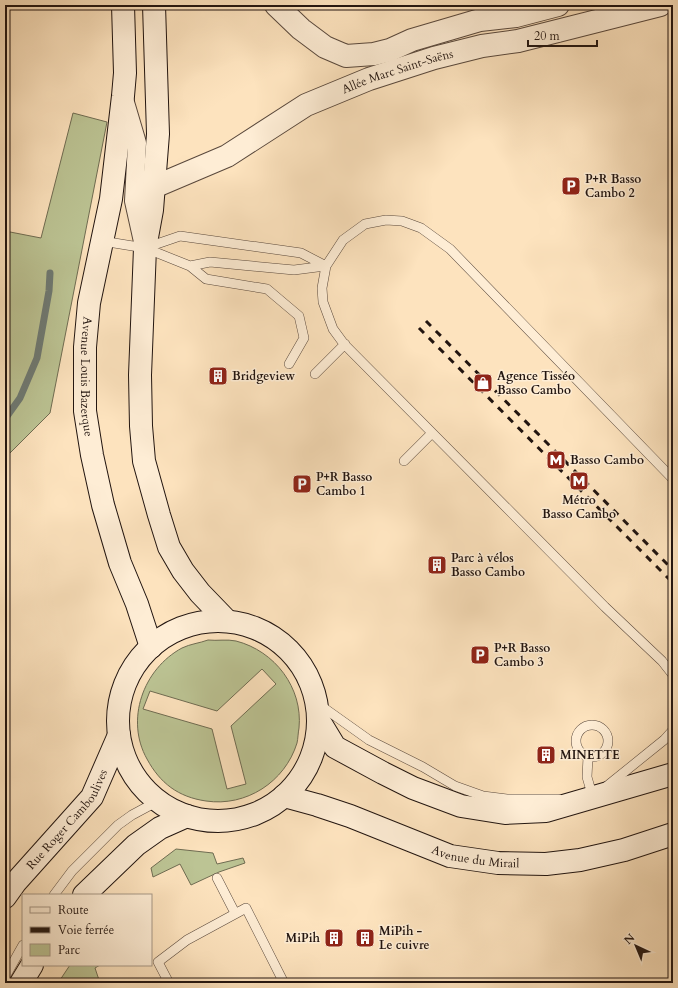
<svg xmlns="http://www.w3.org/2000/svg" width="678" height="988" viewBox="0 0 678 988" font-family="Cardo,serif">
  <rect width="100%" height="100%" fill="#fde3be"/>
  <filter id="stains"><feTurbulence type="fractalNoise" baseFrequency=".005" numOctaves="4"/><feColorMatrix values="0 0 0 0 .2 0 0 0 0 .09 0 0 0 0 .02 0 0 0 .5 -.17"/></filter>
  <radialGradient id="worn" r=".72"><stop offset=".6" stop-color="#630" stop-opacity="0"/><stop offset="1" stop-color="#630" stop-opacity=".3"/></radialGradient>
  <!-- green -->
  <path fill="#bcc494" stroke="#6f6c52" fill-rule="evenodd" d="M 73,113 L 107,122 L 50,413 L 5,458 L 5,231 L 41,238 Z
    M 208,640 C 217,641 227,639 236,641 C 275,651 303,688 299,728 C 298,733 298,739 297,743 C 285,782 246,807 206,801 C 178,797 160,783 147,759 C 125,720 143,669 182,648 C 190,644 200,643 208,640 ZM 262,669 L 276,684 L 231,726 L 246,784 L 227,789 L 212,729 L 143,709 L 150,691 L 217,711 Z
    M 176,849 L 213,853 L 217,864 L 243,858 L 245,863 L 219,872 L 191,885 L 180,864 L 153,877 L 151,868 Z
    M 70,965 L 100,965 L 95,968 L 100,983 L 58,983 Z"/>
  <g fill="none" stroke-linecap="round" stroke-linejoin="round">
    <!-- stream -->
    <path stroke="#6e7a74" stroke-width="7" d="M 5,419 L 20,398 L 37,358 L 49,291 L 50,273"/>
    <!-- service casing -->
    <g stroke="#59483c" stroke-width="10">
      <path id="service" d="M 102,241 L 145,248 L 190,266 L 206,279 L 267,289 L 299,316 L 304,338 L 289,364
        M 145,248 L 180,236 L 301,253 L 326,266
        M 190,266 L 210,262 L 294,270 L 325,266
        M 315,374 L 345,344
        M 404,461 L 432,433
        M 673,479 L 450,249 L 421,228 L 402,221 L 386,220 L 365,224 L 343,240 L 326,266 L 322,288 L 323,302 L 333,329 L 344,344 L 605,607 L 662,661 L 673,675
        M 317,703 L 369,740 L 423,767 L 455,786 L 483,796 L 507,799 L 559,799
        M576 741a16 16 0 1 1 32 0a16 16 0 1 1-32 0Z
        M 588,757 L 587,777 L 593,798
        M 607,786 L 664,740 L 673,730
        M 217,878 L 235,913
        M 54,895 L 72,871 L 118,825 L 132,815 L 158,801
        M 5,977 L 23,945
        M 169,983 L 158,962 L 187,940 L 246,908 L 284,983"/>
    </g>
    <!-- minor casing -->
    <g stroke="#59483c" stroke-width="20">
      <path id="minor" d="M 124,99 L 137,143 L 134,201 L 144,246"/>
    </g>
    <!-- tertiary casing -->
    <g stroke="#59483c" stroke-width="24">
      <g id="tertiary">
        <path d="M 276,5 L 301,29 L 325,47 L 346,56 L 374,54 L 390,50 L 412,40 L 480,20 L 516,16 L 558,5"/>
        <path id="s1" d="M 154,187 L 227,156 L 306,105 L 369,79 L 434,58 L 482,46 L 518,41 L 660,5"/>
      </g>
    </g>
    <!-- secondary casing -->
    <g stroke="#221510" stroke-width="24">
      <g id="secondary">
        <path id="s2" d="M 123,5 L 125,73 L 123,96 L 111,199 L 89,303 L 85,347 L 85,411 L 92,455 L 103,505 L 120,563 L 137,604 L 151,647"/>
        <path d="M 154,5 L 158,134 L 152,210 L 145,248 L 140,375 L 141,426 L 144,461 L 159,515 L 169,547 L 183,571 L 200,593 L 227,621"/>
        <circle cx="218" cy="721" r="100"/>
        <path d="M 318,719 L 335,747 L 383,773 L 413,788 L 461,806 L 505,813 L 546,811 L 673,774"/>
        <path id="s3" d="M 284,796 L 317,805 L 350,816 L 450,856 L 498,863 L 546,864 L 580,860 L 624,850 L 673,834"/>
        <path d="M 84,895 L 136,845 L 160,828 L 187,816"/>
        <path id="s4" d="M 5,897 L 15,883 L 92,797 L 119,735"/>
        <path d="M 21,983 L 32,965"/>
      </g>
    </g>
    <!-- service -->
    <use href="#service" stroke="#feedd5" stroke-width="9"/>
    <!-- minor -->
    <use href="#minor" stroke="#feedd5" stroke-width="18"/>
    <!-- tertiary -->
    <use href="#tertiary" stroke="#feedd5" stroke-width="22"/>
    <!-- secondary -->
    <use href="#secondary" stroke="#feedd5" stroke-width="22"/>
    <!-- rail -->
    <path stroke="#221510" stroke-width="3" stroke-dasharray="7 7" stroke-linecap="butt" d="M 426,321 L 673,570
      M 419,328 L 673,583"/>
  </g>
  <!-- icons -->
  <defs>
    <g id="parking-square" transform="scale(1)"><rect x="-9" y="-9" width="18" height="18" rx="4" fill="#8f2418" stroke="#feedd5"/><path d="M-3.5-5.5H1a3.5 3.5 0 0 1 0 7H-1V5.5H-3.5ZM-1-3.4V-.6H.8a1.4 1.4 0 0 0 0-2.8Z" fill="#fff"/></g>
    <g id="building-square" transform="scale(1)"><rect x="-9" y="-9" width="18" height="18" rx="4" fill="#8f2418" stroke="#feedd5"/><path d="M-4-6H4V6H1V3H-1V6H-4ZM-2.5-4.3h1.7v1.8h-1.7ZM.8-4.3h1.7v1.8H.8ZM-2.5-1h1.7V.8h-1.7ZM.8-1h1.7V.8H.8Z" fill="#fff"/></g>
    <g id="shop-square" transform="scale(1)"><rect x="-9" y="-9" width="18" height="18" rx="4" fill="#8f2418" stroke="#feedd5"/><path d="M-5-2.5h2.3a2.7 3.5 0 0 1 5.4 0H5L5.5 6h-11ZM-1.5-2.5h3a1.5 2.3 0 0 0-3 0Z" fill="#fff"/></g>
    <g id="metro-square" transform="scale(1)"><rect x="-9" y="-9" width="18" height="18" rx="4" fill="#8f2418" stroke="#feedd5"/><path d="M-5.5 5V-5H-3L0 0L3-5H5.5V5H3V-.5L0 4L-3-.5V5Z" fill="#fff"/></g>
  </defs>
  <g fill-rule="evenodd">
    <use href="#parking-square" x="571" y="186"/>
    <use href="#building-square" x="218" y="376"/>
    <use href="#shop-square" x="483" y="383"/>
    <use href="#metro-square" x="556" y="460"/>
    <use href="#metro-square" x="579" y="481"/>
    <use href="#parking-square" x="302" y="484"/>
    <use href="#building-square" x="437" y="565"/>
    <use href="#parking-square" x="480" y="655"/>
    <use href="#building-square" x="546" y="755"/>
    <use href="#building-square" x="334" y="938"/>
    <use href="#building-square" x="365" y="938"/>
  </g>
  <g text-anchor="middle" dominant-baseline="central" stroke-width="3" stroke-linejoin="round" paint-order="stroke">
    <!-- street labels -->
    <g font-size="12" fill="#221510" stroke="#feedd5">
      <text stroke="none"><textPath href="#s1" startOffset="271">Allée Marc Saint-Saëns</textPath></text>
      <text stroke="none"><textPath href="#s2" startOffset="375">Avenue Louis Bazerque</textPath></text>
      <text stroke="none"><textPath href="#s4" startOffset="100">Rue Roger Camboulives</textPath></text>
      <text stroke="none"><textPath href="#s3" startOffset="202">Avenue du Mirail</textPath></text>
    </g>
    <!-- poi labels -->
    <g font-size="12" font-weight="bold" fill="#221510" stroke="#feedd5" text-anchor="start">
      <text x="585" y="179">P+R Basso<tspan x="585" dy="14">Cambo 2</tspan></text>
      <text x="232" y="376">Bridgeview</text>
      <text x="497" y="376">Agence Tisséo<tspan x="497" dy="14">Basso Cambo</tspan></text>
      <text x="570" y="460">Basso Cambo</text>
      <text x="316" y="477">P+R Basso<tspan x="316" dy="14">Cambo 1</tspan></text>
      <text x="579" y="500" text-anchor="middle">Métro<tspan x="579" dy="14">Basso Cambo</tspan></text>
      <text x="451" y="558">Parc à vélos<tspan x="451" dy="14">Basso Cambo</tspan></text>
      <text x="494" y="648">P+R Basso<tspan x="494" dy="14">Cambo 3</tspan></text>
      <text x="560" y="755">MINETTE</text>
      <text x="379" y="931">MiPih -<tspan x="379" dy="14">Le cuivre</tspan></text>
      <text x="320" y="938" text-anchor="end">MiPih</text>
    </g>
  </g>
  <!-- margin -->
  <rect width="678" height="988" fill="none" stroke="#fde3be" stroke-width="20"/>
  <rect x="6" y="6" width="666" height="976" fill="none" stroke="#221510" stroke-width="2"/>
  <rect x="10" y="10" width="658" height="968" fill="none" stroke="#221510"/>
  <!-- legend -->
  <rect x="22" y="894" width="130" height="72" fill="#feedd5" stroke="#a69786"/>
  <rect x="30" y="907" width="20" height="6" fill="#feedd5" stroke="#a69786"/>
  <text x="58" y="914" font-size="12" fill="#221510">Route</text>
  <rect x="30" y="927" width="20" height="6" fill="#221510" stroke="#a69786"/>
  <text x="58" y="934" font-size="12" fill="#221510">Voie ferrée</text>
  <rect x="30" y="944" width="20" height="12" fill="#bcc494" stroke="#a69786"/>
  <text x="58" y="954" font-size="12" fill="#221510">Parc</text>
  <!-- north arrow -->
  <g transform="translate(636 946) rotate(316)" stroke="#feedd5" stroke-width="3" paint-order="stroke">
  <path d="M0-3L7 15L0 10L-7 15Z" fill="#221510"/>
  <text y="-6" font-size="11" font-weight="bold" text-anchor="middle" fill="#221510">N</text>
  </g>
  <!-- scale -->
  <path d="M528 40v6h69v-6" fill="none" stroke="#221510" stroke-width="2"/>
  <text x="534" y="40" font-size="12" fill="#221510" stroke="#feedd5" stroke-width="3" paint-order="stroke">20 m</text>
  <rect width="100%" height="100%" filter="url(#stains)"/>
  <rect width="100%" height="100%" fill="url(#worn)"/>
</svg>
